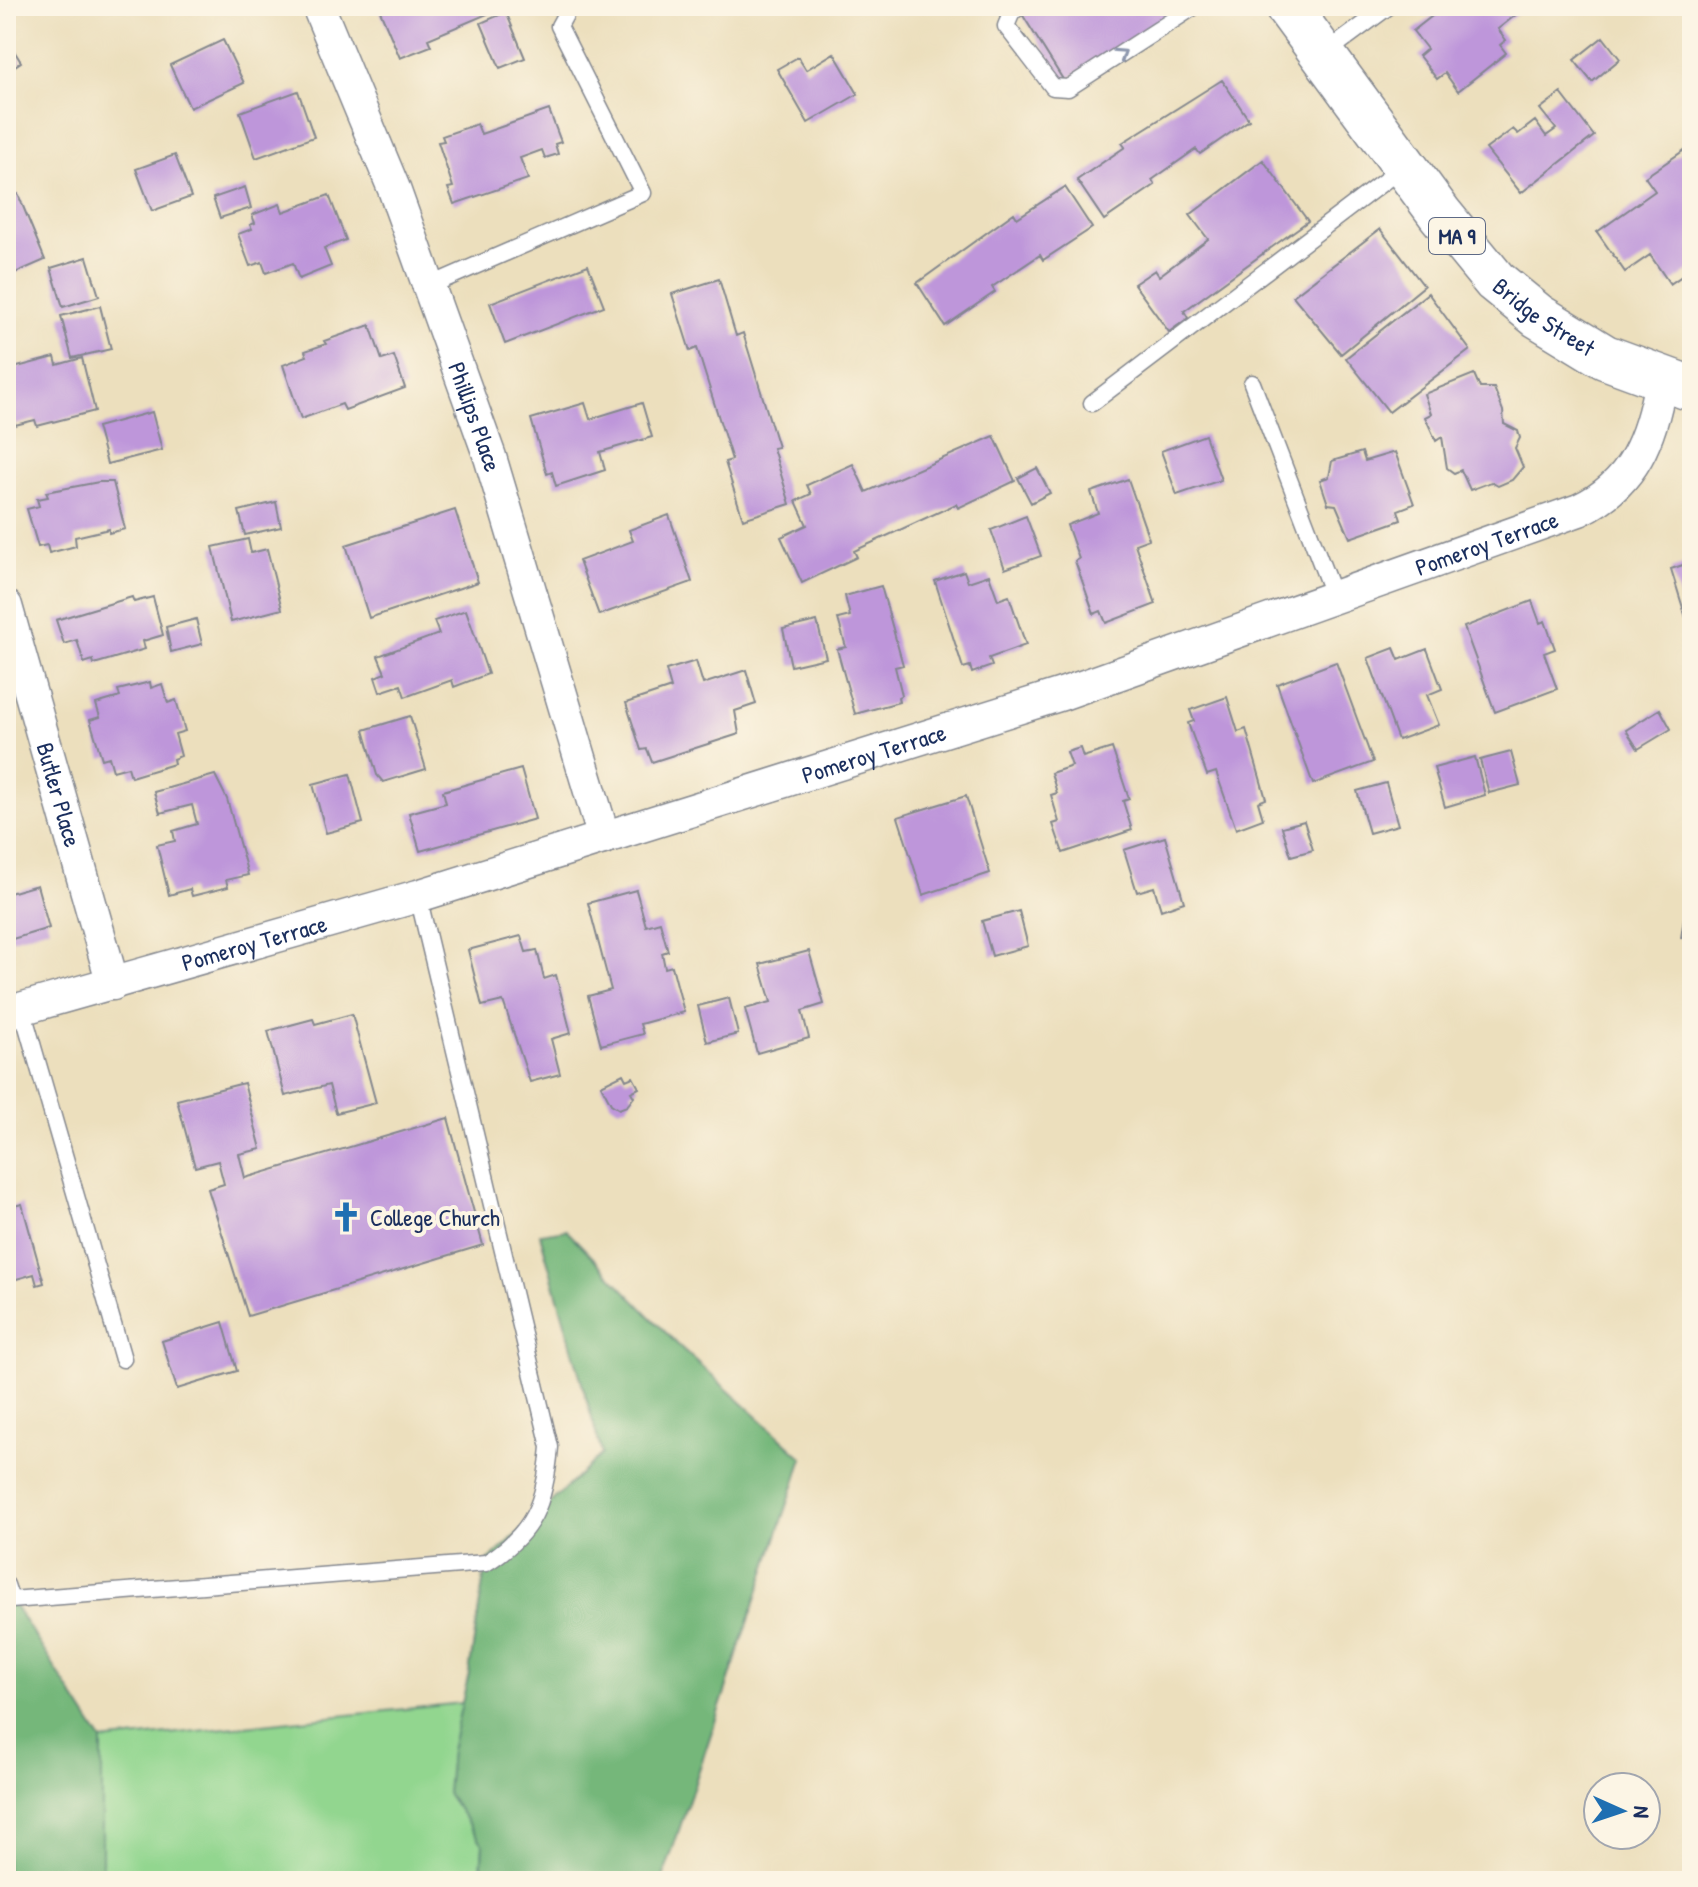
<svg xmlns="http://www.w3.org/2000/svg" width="1698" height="1887" viewBox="0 0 1698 1887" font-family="'Patrick Hand',sans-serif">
  <rect width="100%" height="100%" fill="#fcf5e5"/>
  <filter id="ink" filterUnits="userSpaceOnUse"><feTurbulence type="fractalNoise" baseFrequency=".0125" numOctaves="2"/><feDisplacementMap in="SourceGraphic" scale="16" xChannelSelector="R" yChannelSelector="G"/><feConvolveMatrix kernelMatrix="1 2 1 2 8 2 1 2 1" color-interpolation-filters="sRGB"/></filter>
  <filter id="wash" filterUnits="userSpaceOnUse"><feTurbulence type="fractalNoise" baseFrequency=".006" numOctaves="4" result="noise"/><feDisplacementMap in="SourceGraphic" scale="32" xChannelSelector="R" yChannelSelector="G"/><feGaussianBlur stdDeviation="1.8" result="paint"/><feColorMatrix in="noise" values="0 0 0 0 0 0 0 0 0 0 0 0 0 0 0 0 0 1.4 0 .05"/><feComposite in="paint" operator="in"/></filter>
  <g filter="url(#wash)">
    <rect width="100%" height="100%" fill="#ecdfbd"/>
    <!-- green -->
    <path fill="#92d68f" stroke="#568276" stroke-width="2" d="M 472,1702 L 447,1793 L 483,1844 L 480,1881 L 102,1881 L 102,1741 Z"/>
    <!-- forest -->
    <path fill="#75b77a" stroke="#48736c" stroke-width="2" d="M 566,1230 L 678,1345 L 803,1458 L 662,1881 L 481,1881 L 483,1844 L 447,1793 L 451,1750 L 469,1673 L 486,1563 L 602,1454 L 540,1234 Z
      M 6,1592 L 102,1741 L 102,1881 L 6,1881 Z"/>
    <g id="blocks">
      <!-- building -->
      <path fill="#be96da" d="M 378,6 L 490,6 L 492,12 L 428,39 L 431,46 L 400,58 Z
        M 1034,6 L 1184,6 L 1064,81 L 1022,14 Z
        M 1445,6 L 1527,6 L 1498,29 L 1506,40 L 1500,45 L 1506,53 L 1458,91 L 1445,73 L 1437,79 L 1419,56 L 1427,49 L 1413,31 Z
        M 506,12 L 525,58 L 500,68 L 481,23 Z
        M 1603,37 L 1620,59 L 1592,82 L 1574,60 Z
        M 6,38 L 21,62 L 6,72 Z
        M 223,40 L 244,83 L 190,108 L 170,65 Z
        M 834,53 L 858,94 L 808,123 L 777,69 L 798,57 L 806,70 Z
        M 1222,80 L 1249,120 L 1200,154 L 1196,149 L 1152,180 L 1155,185 L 1104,220 L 1077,180 L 1125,147 L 1122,143 Z
        M 298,91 L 314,137 L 256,158 L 240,112 Z
        M 1561,93 L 1594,136 L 1521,193 L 1486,149 L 1513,129 L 1518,134 L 1535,121 L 1546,136 L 1556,129 L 1540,109 Z
        M 549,110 L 561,142 L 555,144 L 558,154 L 545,158 L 542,150 L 520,158 L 528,179 L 454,204 L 448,188 L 453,187 L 438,142 L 444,141 L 442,136 L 477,124 L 481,134 Z
        M 1686,149 L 1692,158 L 1692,269 L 1670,284 L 1650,255 L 1625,272 L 1597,232 L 1655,191 L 1645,177 Z
        M 175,155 L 191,197 L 152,211 L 136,169 Z
        M 1263,160 L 1308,221 L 1184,311 L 1188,318 L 1169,332 L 1134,284 L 1155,270 L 1159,276 L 1208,239 L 1190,215 Z
        M 245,187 L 251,208 L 220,218 L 213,198 Z
        M 1065,187 L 1092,228 L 1043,260 L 1040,255 L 992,287 L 995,292 L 945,326 L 917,283 L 1014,213 L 1017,218 Z
        M 18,194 L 45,260 L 6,277 L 6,199 Z
        M 329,195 L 346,240 L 324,248 L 331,266 L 299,279 L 293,263 L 266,273 L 262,262 L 250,266 L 238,234 L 252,229 L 250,225 L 255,223 L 252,215 L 280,204 L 283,212 Z
        M 1380,229 L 1424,286 L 1341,354 L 1293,296 Z
        M 87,257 L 99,296 L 63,307 L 51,268 Z
        M 588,265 L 604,306 L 505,344 L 490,303 Z
        M 719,279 L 736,336 L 743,333 L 778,447 L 773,448 L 790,504 L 743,519 L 725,462 L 732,460 L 697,348 L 690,351 L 672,294 Z
        M 1428,293 L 1470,350 L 1389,412 L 1346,358 Z
        M 100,306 L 111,349 L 72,358 L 61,316 Z
        M 370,325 L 382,360 L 394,356 L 405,388 L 345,410 L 342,404 L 301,419 L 283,365 L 307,356 L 305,351 L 326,344 L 324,341 Z
        M 55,357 L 57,365 L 82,358 L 95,411 L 37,426 L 35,420 L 15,425 L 6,389 L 6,370 Z
        M 1474,374 L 1480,388 L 1494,388 L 1503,411 L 1504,424 L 1518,431 L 1520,438 L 1515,448 L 1523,467 L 1512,480 L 1498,486 L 1491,482 L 1470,490 L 1461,470 L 1454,473 L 1447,468 L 1442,437 L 1436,441 L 1425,417 L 1431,414 L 1424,394 Z
        M 585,403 L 590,419 L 642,403 L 652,437 L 600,452 L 605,470 L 556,486 L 552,472 L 547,474 L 531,419 Z
        M 152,412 L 162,450 L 107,464 L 97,427 Z
        M 1205,435 L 1221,480 L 1177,495 L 1161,451 Z
        M 994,436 L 1015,481 L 958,508 L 956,504 L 854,551 L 857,557 L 802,583 L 781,537 L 807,525 L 796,501 L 811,494 L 807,485 L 853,464 L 866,492 Z
        M 1362,452 L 1365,461 L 1395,452 L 1414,504 L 1398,510 L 1401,520 L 1350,538 L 1336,505 L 1328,504 L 1320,480 L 1329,477 L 1332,461 Z
        M 1037,468 L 1050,493 L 1031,503 L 1018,478 Z
        M 1128,479 L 1149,539 L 1135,544 L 1156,604 L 1106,623 L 1101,611 L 1094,614 L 1075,561 L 1079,559 L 1067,525 L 1098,513 L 1091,492 Z
        M 99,482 L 113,482 L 125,529 L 109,533 L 109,529 L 75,537 L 76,546 L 49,553 L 47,545 L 38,547 L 27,509 L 39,506 L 37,499 L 48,497 L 46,492 Z
        M 276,502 L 281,527 L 245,535 L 239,511 Z
        M 455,510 L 478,582 L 369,618 L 346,545 Z
        M 669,515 L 692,582 L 599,615 L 579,561 L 633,541 L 629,530 Z
        M 1026,516 L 1041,556 L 1005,569 L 991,530 Z
        M 248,539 L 251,553 L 267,549 L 282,609 L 231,622 L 213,547 Z
        M 1692,562 L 1692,634 L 1691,634 L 1671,569 Z
        M 964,571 L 968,582 L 989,575 L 998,600 L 1009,596 L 1026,645 L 989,658 L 992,666 L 972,673 L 970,666 L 963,668 L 935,581 Z
        M 881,586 L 903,665 L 895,667 L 902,695 L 898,697 L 899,702 L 855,714 L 837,649 L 846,647 L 838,619 L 850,616 L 845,596 Z
        M 132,597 L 134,602 L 153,597 L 163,635 L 143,641 L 145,649 L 94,664 L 93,660 L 84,663 L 77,640 L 64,644 L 56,620 Z
        M 1532,601 L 1540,623 L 1545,621 L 1555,649 L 1544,653 L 1557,689 L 1495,712 L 1464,627 Z
        M 466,610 L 488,674 L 454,687 L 452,680 L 405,697 L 401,685 L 380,692 L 375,677 L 385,673 L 378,656 L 439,634 L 434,621 Z
        M 196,619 L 202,644 L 171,652 L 166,627 Z
        M 817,621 L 826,658 L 791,666 L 783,629 Z
        M 1394,648 L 1399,660 L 1427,649 L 1442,689 L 1427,695 L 1439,725 L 1398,740 L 1368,658 Z
        M 696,661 L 703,684 L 746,670 L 756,704 L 735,711 L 739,734 L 652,762 L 647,749 L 641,750 L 626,703 L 671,688 L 666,670 Z
        M 1336,662 L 1373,762 L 1313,784 L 1277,684 Z
        M 150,682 L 151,688 L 162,684 L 168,703 L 176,700 L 185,731 L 175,734 L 181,756 L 173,759 L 174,764 L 131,777 L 128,767 L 113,771 L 109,757 L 102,759 L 90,720 L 100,717 L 96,704 L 120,697 L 118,690 Z
        M 1227,697 L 1238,732 L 1246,729 L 1266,799 L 1258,802 L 1263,819 L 1236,829 L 1216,772 L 1207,775 L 1188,723 L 1194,721 L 1190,710 Z
        M 1660,709 L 1671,729 L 1638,749 L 1626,730 Z
        M 410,716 L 426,769 L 383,782 L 377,775 L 364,730 Z
        M 1080,748 L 1083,757 L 1112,748 L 1129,799 L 1123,801 L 1132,830 L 1063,853 L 1053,824 L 1059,822 L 1051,795 L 1057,793 L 1051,773 L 1072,766 L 1067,752 Z
        M 1511,752 L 1520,785 L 1489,793 L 1480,760 Z
        M 1475,757 L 1485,795 L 1445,807 L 1434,768 Z
        M 521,769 L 535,819 L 420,851 L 409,813 L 446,803 L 443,791 Z
        M 350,774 L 363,823 L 326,833 L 313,784 Z
        M 215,775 L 227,799 L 248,875 L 226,880 L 228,887 L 192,896 L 190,889 L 169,895 L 157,845 L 175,841 L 173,831 L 197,824 L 192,805 L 160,813 L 154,792 Z
        M 1386,783 L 1398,825 L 1369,833 L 1357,791 Z
        M 966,796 L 990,873 L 923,895 L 898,817 Z
        M 1304,821 L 1313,850 L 1291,856 L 1282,827 Z
        M 1165,837 L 1184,902 L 1161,910 L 1154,887 L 1137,892 L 1124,850 Z
        M 37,885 L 49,928 L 6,941 L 6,894 Z
        M 636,890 L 646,926 L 660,922 L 668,951 L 662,953 L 665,968 L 672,966 L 684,1012 L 640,1024 L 643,1034 L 601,1045 L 588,996 L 611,990 L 588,903 Z
        M 1019,911 L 1028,946 L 992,956 L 982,921 Z
        M 1684,918 L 1692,919 L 1692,939 L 1681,938 Z
        M 521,936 L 526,952 L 537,950 L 544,979 L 556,975 L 571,1033 L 551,1039 L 560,1074 L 530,1082 L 503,1001 L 482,1006 L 468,950 Z
        M 809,951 L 824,1004 L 802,1011 L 809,1038 L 757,1053 L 745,1009 L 771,1002 L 760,964 Z
        M 729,998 L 738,1034 L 707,1042 L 698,1006 Z
        M 352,1014 L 376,1103 L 336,1113 L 329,1085 L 285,1096 L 268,1031 L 313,1019 L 315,1024 Z
        M 623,1074 L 626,1080 L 633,1077 L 639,1088 L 631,1092 L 634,1097 L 627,1106 L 619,1109 L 611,1104 L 601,1085 Z
        M 244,1083 L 261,1149 L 239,1154 L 245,1178 L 448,1118 L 483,1245 L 248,1316 L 208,1189 L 224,1184 L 218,1161 L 195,1167 L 177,1100 Z
        M 22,1204 L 44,1283 L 37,1285 L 34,1274 L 6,1282 L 6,1208 Z
        M 223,1322 L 237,1371 L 177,1389 L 162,1341 Z"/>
    </g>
  </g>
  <g filter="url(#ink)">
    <use href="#blocks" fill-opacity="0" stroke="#84878e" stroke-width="2"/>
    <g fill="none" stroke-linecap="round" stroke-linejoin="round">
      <!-- service casing -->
      <g stroke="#84878e" stroke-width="19">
        <path id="service" d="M 1021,6 L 1012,12 L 1006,26 L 1053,87 L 1068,88 L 1195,6
          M 1324,54 L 1389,6
          M 429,286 L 643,193 L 559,26 L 570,6
          M 1252,383 L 1334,597
          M 1092,403 L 1403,167
          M 22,1009 L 123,1359
          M 6,1585 L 11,1600 L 486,1563 C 534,1533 545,1503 550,1447 L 418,896"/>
      </g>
      <!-- minor casing -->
      <g stroke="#84878e" stroke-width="35">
        <g id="minor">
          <path id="s1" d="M 318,6 L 394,189 L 490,457 L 604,838"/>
          <path id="s2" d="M 6,606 L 113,984"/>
          <path id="s3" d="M 6,1013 L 418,896 L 1062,694 L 1579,510 C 1634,484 1651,438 1661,380"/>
        </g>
      </g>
      <!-- trunk casing -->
      <g stroke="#84878e" stroke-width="47">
        <g id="trunk">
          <path id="s4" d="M 1287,6 L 1440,214 L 1495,281 L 1538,316 L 1605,357 L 1692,389"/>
        </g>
      </g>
      <!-- service -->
      <use href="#service" stroke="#fff" stroke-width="16"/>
      <!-- minor -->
      <use href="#minor" stroke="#fff" stroke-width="32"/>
      <!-- trunk -->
      <use href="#trunk" stroke="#fff" stroke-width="44"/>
    </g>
    <!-- one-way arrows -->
    <defs><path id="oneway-chevron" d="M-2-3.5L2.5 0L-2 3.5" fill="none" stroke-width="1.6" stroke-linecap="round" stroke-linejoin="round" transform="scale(2)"/></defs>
    <use stroke="#8d97ae" href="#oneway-chevron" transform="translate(1121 54) rotate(-33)"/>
  </g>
  <!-- icons -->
  <defs>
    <g id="church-bare" transform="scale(2.4)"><path d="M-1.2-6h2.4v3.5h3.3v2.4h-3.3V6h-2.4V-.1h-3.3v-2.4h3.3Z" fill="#1f6fb2" stroke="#fcf5e5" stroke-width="2.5" paint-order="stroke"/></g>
  </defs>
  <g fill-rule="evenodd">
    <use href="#church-bare" x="346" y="1217"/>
  </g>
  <g text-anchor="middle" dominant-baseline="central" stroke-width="8" stroke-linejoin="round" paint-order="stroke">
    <!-- shield labels -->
    <rect fill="#fcf5e5" stroke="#5e6a86" stroke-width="2" x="1429" y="218" width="56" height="36" rx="6"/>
    <g font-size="22" font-weight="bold" fill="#1b2f5e">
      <text x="1457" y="236">MA 9</text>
    </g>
    <!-- street labels -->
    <g font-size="24" fill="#1b2f5e" stroke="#fcf5e5">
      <text stroke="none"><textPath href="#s4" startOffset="406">Bridge Street</textPath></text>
      <text stroke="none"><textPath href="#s1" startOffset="440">Phillips Place</textPath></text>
      <text stroke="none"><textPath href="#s3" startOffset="1554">Pomeroy Terrace</textPath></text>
      <text stroke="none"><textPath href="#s3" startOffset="906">Pomeroy Terrace</textPath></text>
      <text stroke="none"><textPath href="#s2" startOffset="196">Butler Place</textPath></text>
      <text stroke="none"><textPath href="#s3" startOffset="258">Pomeroy Terrace</textPath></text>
    </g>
    <!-- poi labels -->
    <g font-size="24" fill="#1b2f5e" stroke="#fcf5e5" text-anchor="start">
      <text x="370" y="1217">College Church</text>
    </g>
  </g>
  <!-- margin -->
  <rect width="1698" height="1887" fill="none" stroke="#fcf5e5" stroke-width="32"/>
  <!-- north arrow -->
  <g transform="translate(1622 1811) rotate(93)"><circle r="38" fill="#fcf5e5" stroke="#a2a6af" stroke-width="2"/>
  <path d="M0-6L14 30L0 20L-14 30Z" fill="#1f6fb2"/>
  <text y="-12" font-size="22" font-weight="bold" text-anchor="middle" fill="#1b2f5e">N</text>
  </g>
</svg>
